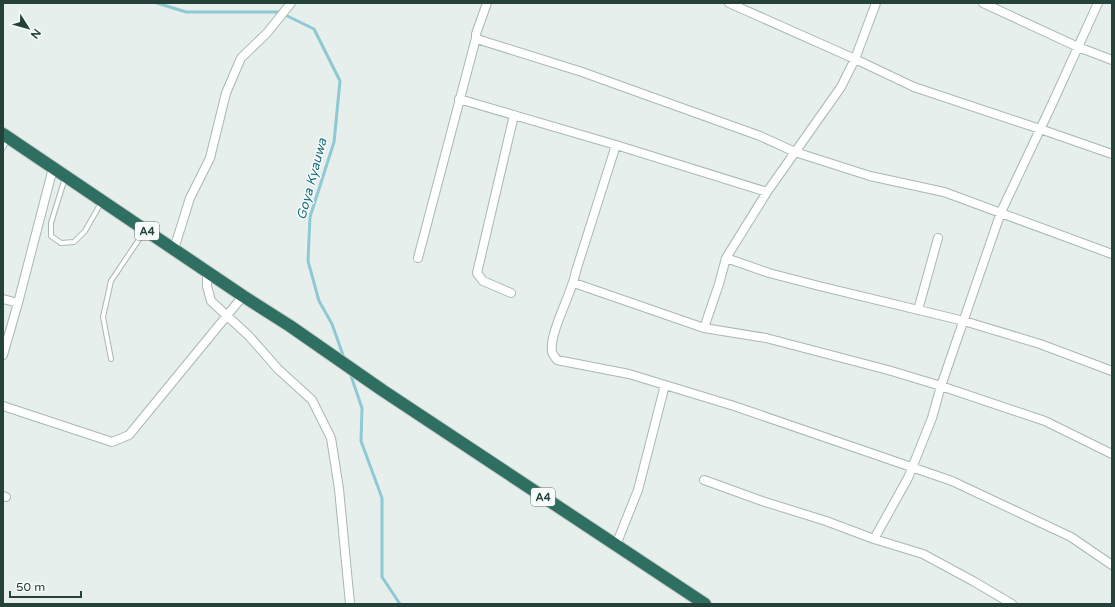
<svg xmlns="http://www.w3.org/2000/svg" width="1115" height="607" viewBox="0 0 1115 607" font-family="'Varela Round',sans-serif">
  <rect width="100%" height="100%" fill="#e6efeb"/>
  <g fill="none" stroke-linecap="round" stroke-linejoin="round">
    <!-- stream -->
    <path stroke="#8ec9d4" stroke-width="3" d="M 157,3 L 186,12 L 279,12 L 314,29 L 340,81 L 334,142 L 310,217 L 308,261 L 319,301 L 332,324 L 344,358
      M 350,373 L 362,408 L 361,441 L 382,498 L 382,577 L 400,604"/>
    <!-- lane casing -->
    <g stroke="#a8b8b2" stroke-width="6">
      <path id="lane" d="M 3,148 L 8,138
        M 65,178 L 51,223 L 51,236 L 61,243 L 74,242 L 85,231 L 101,203
        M 111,359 L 103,317 L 111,281 L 144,232"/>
    </g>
    <!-- street casing -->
    <g stroke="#a8b8b2" stroke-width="10">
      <path id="street" d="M 487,3 L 476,34 L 476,38 L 480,40 L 582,72 L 760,136 L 795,152 L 870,176 L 944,192 L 1112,254
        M 729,3 L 855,59 L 914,87 L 1040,129 L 1112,154
        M 983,3 L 1078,47 L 1112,60
        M 459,99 L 616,145 L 767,192
        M 616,145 L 576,271 C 572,294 549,332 552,352 C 553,355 555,357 557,360 L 629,374 L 734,406 L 952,481 L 1071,537 L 1112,565
        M 174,249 L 190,198 L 210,158 L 226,93 L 241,58 L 267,33 L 291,3
        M 418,258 L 476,38
        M 726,258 L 769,273 L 819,286 L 964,321 L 1040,344 L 1112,371
        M 207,271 L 207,286 L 211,301 L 249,336 L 278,369 L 312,400 L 331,438 L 339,489 L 350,604
        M 574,283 L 704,328 L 766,338 L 888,370 L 941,386 L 1045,421 L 1112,454
        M 511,293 L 483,281 L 477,273 L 514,115
        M 3,299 L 18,303
        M 918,310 L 938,238
        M 704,328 L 719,284 L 726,258 L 767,192 L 841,87 L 855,59 L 876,3
        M 3,355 L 18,303 L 53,168
        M 3,406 L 112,442 L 129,435 L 243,296
        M 704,480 L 762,501 L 826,521 L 874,539 L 923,554 L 973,581 L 1012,604
        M 3,496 L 6,497
        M 874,539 L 908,478 L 932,418 L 941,386 L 1001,212 L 1053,102 L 1098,3
        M 616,545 L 638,490 L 665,385"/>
    </g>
    <!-- highway casing -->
    <g stroke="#c2cac8" stroke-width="14">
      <path id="highway" d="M 3,134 L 243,296 L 290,326 L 382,390 L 705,604"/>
    </g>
    <!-- lane -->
    <use href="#lane" stroke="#fff" stroke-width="4"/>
    <!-- street -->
    <use href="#street" stroke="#fff" stroke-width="8"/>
    <!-- highway -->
    <use href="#highway" stroke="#2f6f62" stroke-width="12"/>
  </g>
  <g text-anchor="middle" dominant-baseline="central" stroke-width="3" stroke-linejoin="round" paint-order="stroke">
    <!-- shield labels -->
    <g fill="#f7fbf9" stroke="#637a73" stroke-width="1">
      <rect x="135" y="222" width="24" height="18" rx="3"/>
      <rect x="531" y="488" width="24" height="18" rx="3"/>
    </g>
    <g font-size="11" font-weight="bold" fill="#24423a">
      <text x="147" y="231">A4</text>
      <text x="543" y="497">A4</text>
    </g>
    <!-- water labels -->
    <g font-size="13" font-style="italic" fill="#1c6f80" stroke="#f7fbf9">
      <text transform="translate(312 179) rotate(-75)">Goya Kyauwa</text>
    </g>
  </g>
  <!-- border -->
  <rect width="1115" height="607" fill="none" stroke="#24423a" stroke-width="8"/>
  <!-- north arrow -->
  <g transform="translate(28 28) rotate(127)" stroke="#f7fbf9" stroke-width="3" paint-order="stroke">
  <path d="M0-3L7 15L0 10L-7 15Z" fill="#24423a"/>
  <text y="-6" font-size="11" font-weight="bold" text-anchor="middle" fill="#24423a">N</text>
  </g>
  <!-- scale -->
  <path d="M10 591v6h71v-6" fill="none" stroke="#24423a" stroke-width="2"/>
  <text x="16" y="591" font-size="12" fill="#24423a" stroke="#f7fbf9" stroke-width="3" paint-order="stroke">50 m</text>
</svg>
